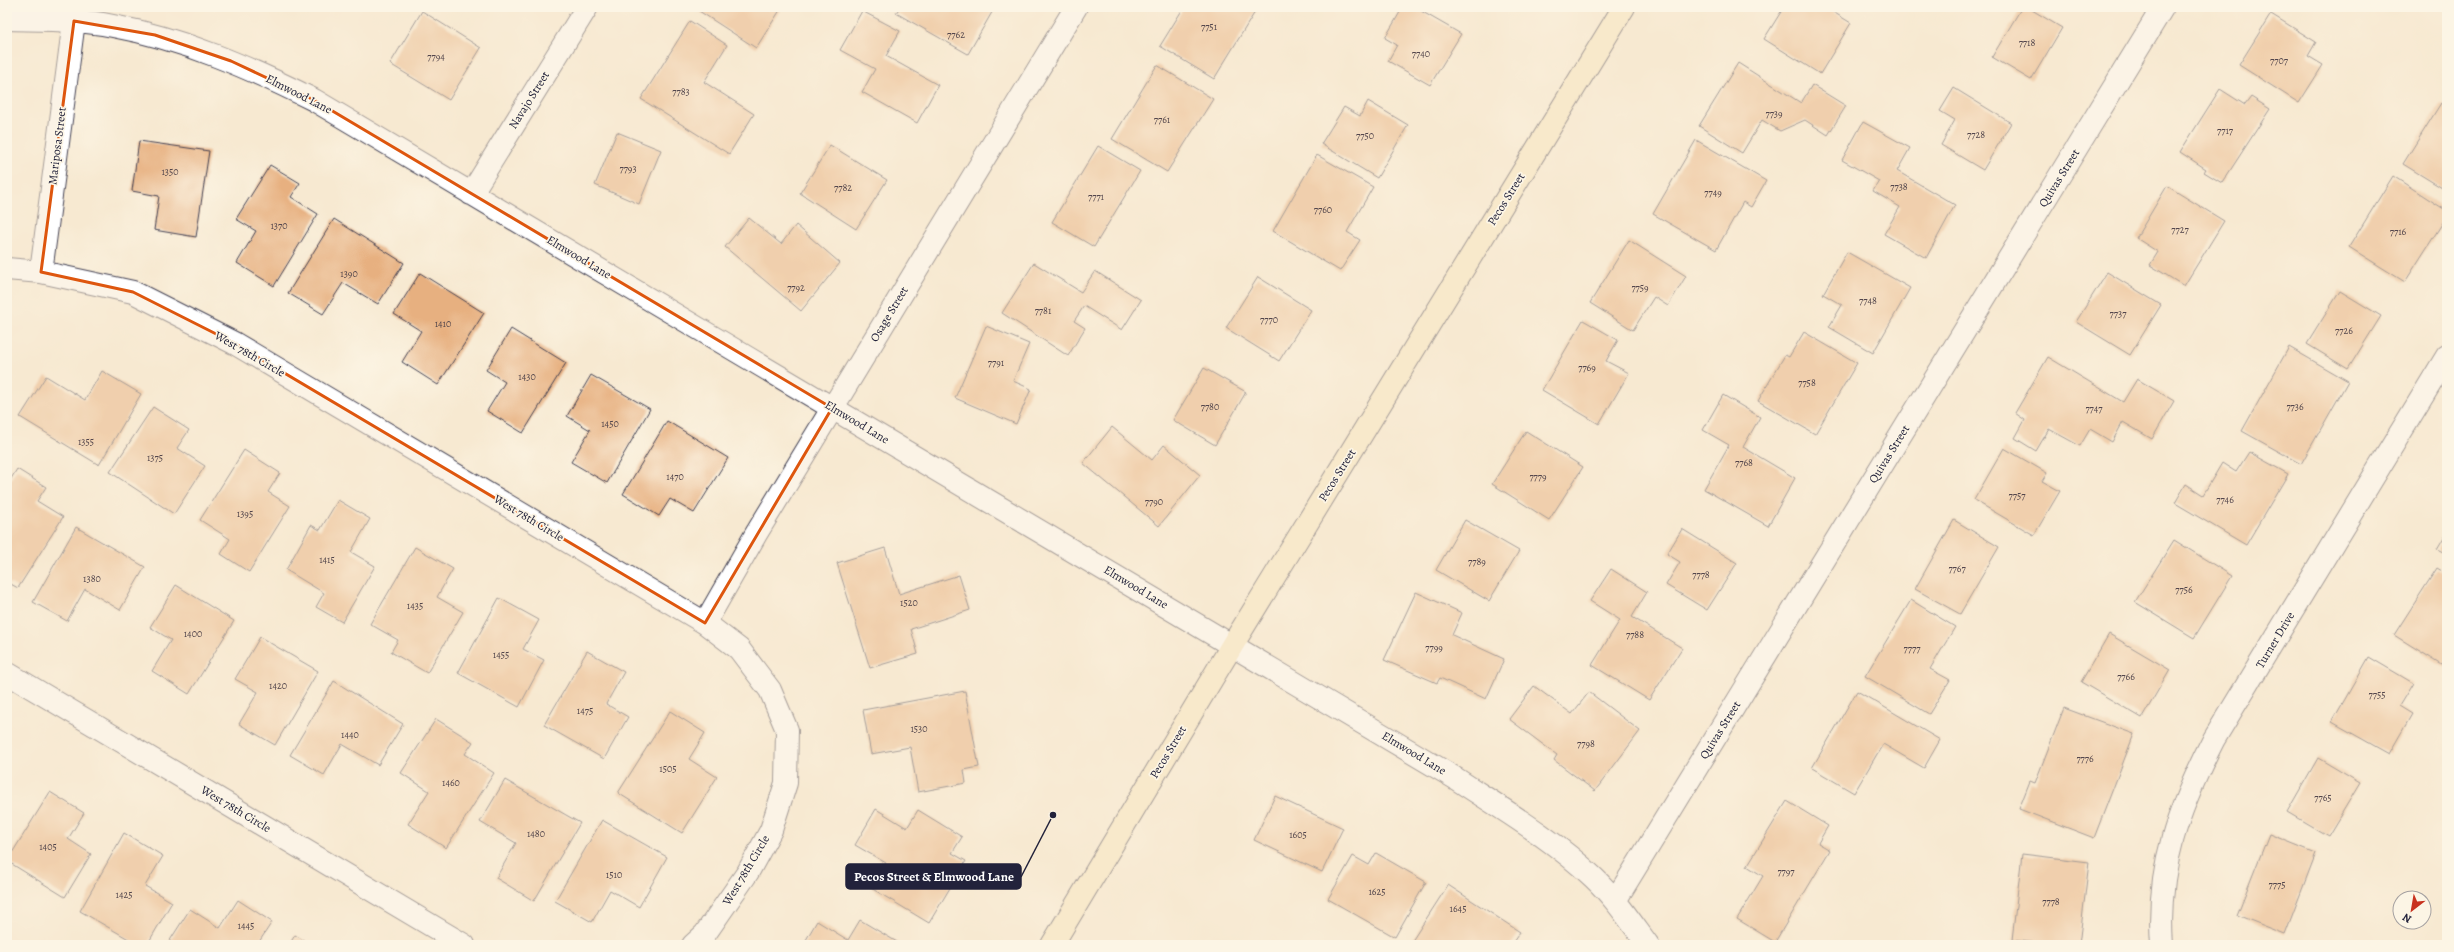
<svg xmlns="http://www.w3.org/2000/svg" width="2454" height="952" viewBox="0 0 2454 952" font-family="Alegreya,serif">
  <rect width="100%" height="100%" fill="#fcf5e5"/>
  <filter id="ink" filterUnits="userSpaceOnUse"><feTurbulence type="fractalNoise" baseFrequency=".025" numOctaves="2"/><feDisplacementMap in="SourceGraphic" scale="8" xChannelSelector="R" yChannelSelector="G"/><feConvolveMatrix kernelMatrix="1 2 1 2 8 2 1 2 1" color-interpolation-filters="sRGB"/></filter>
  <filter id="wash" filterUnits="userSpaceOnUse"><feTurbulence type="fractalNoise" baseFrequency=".012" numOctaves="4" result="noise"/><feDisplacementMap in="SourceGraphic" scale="16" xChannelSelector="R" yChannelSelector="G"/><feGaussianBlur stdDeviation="0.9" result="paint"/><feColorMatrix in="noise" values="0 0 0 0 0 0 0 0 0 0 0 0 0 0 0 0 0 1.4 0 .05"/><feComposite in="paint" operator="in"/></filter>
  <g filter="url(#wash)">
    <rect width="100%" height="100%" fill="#f7e9d1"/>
    <g id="blocks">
      <!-- building -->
      <path fill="#e7b080" d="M 702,7 L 782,7 L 756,48 L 699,11 Z
        M 900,7 L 995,7 L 968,54 L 896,13 Z
        M 1184,7 L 1258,7 L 1214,79 L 1160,46 Z
        M 1403,7 L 1414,7 L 1461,34 L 1430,85 L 1388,61 L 1397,45 L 1385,38 Z
        M 1784,7 L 1825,7 L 1851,23 L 1820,74 L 1764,39 Z
        M 2022,7 L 2027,7 L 2062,28 L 2031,80 L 1992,57 Z
        M 422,11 L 481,48 L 449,100 L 390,64 Z
        M 862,11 L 900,31 L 886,56 L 938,85 L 917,123 L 862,92 L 875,69 L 840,50 Z
        M 2271,14 L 2316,42 L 2308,56 L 2323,65 L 2299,103 L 2239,65 Z
        M 690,21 L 727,45 L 704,82 L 754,114 L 729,154 L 641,99 Z
        M 1738,63 L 1801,103 L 1812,85 L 1846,106 L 1828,135 L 1805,120 L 1780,131 L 1762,120 L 1742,153 L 1699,126 Z
        M 1157,65 L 1213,99 L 1167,172 L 1112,139 Z
        M 1954,88 L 2011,123 L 1983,170 L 1941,145 L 1955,120 L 1940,111 Z
        M 2220,89 L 2245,105 L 2251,97 L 2270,109 L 2222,183 L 2204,172 L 2206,169 L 2180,152 Z
        M 1368,101 L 1408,125 L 1377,178 L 1321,144 L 1344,107 L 1360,116 Z
        M 2441,103 L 2447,107 L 2447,191 L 2403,164 Z
        M 1863,122 L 1910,148 L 1897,171 L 1955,205 L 1926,258 L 1884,234 L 1900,207 L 1873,191 L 1879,181 L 1842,160 Z
        M 617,132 L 661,150 L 639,204 L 595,185 Z
        M 1696,140 L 1766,181 L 1751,207 L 1743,202 L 1716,250 L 1653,214 Z
        M 139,141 L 209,151 L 196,237 L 154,230 L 159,196 L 132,191 Z
        M 830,145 L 887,180 L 856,229 L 800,193 Z
        M 1098,146 L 1140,171 L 1094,247 L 1052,222 Z
        M 1317,155 L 1373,187 L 1347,232 L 1360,240 L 1340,271 L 1273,231 Z
        M 270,165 L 300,183 L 291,197 L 318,214 L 274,286 L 237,263 L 256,231 L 236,219 Z
        M 2393,176 L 2447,211 L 2447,216 L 2405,282 L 2349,247 Z
        M 2167,186 L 2224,221 L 2184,286 L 2150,265 L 2158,252 L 2136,238 Z
        M 749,218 L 781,244 L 796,225 L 840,263 L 801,311 L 725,247 Z
        M 334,219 L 404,263 L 378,304 L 343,283 L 323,314 L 288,293 Z
        M 1629,240 L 1686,276 L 1668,306 L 1654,297 L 1633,330 L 1590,303 Z
        M 1847,252 L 1910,288 L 1873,353 L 1829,327 L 1842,305 L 1823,294 Z
        M 1034,263 L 1081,292 L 1095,271 L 1141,300 L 1122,330 L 1084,306 L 1074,321 L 1085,328 L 1068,356 L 1002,313 Z
        M 2107,272 L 2161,305 L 2130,355 L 2076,322 Z
        M 420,273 L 484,313 L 438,385 L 402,362 L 421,331 L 394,314 Z
        M 1258,277 L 1311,310 L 1279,361 L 1226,328 Z
        M 2340,291 L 2381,316 L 2348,369 L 2307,344 Z
        M 1583,320 L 1618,340 L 1606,361 L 1629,373 L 1599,424 L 1542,390 Z
        M 986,326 L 1029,344 L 1013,381 L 1031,389 L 1016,424 L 955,398 Z
        M 511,329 L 566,363 L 523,433 L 487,411 L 505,382 L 486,370 Z
        M 1804,332 L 1857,363 L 1815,434 L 1758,401 L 1785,355 L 1789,357 Z
        M 2289,347 L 2348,381 L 2301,464 L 2242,431 Z
        M 2048,357 L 2123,402 L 2137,379 L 2174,401 L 2152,439 L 2123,422 L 2112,442 L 2090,429 L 2080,446 L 2049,429 L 2036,451 L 2015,438 L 2025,420 L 2015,413 Z
        M 1204,368 L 1246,392 L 1215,445 L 1173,420 Z
        M 102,371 L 141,394 L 99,465 L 20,417 L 46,376 L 85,400 Z
        M 591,375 L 650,409 L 607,483 L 571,462 L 590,430 L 567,416 Z
        M 1723,395 L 1760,417 L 1743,447 L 1795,478 L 1768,526 L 1704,489 L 1729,445 L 1703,430 Z
        M 153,407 L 189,430 L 177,448 L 205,466 L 174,514 L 110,472 Z
        M 667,421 L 728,458 L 694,513 L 670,499 L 659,516 L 623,494 Z
        M 1112,427 L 1152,460 L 1164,445 L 1200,475 L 1159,526 L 1083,463 Z
        M 1526,431 L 1583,467 L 1549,520 L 1492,484 Z
        M 2004,448 L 2047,473 L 2042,481 L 2060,491 L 2034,535 L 1974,500 Z
        M 244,450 L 280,473 L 268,492 L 290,506 L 249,572 L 221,554 L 230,539 L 200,520 Z
        M 2249,452 L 2288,474 L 2246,545 L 2175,503 L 2186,484 L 2203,495 L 2222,463 L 2236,472 Z
        M 17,469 L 46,487 L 37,501 L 63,517 L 18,588 L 7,582 L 7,485 Z
        M 338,500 L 370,519 L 351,552 L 375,566 L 342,622 L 316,607 L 324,593 L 286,570 L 311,525 L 320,530 Z
        M 1465,520 L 1519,551 L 1489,601 L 1436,570 Z
        M 1954,520 L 1999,547 L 1960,614 L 1915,589 Z
        M 76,527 L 145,567 L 120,610 L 85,589 L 67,621 L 33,602 Z
        M 1682,529 L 1737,563 L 1707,610 L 1666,585 L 1680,562 L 1667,554 Z
        M 2447,532 L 2447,554 L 2437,549 Z
        M 2174,540 L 2232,576 L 2194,638 L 2135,602 Z
        M 415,547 L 453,569 L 437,597 L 463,612 L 427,673 L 391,652 L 398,640 L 370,624 Z
        M 885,548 L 899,594 L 959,575 L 970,610 L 911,629 L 918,654 L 870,668 L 837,563 Z
        M 2437,568 L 2447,574 L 2447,668 L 2394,635 Z
        M 1611,569 L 1647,592 L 1632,617 L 1682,648 L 1649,700 L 1592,665 L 1620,620 L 1590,601 Z
        M 176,585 L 234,621 L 189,694 L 152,671 L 171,640 L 150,627 Z
        M 1416,592 L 1462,613 L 1452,635 L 1504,659 L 1486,699 L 1440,678 L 1437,683 L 1384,660 Z
        M 499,598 L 539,620 L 523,649 L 544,660 L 519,707 L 458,673 Z
        M 1911,600 L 1955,627 L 1930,669 L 1950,680 L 1929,714 L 1865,676 Z
        M 2109,634 L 2170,670 L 2142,718 L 2081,682 Z
        M 260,637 L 318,671 L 275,745 L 239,724 L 258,692 L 235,679 Z
        M 587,651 L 624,672 L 606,704 L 628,717 L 604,759 L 544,725 Z
        M 2369,657 L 2413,683 L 2399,706 L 2412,714 L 2389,754 L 2332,722 Z
        M 334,681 L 403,724 L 378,765 L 342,744 L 324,775 L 290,755 Z
        M 1534,686 L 1572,714 L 1589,692 L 1640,731 L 1595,791 L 1554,760 L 1557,755 L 1509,719 Z
        M 965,691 L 979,767 L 964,770 L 966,783 L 918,792 L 910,747 L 871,754 L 863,710 Z
        M 1857,691 L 1940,740 L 1924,768 L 1883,744 L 1854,793 L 1812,768 Z
        M 2064,708 L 2134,734 L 2094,838 L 2019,809 L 2030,781 L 2035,783 Z
        M 670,711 L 705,733 L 689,759 L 717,777 L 682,833 L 618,793 Z
        M 436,719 L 473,742 L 465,754 L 494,773 L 446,848 L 408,824 L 429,791 L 401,773 Z
        M 2318,758 L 2360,783 L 2328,836 L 2287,812 Z
        M 505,780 L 580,823 L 534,901 L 496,878 L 516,843 L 480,822 Z
        M 50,792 L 84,813 L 68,839 L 91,854 L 65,897 L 7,861 Z
        M 1275,796 L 1343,828 L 1322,872 L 1254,840 Z
        M 1787,801 L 1828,826 L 1818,843 L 1830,850 L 1775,942 L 1737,919 L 1763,876 L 1747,866 Z
        M 876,809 L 907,828 L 918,810 L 962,837 L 952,853 L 966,861 L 929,923 L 871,888 L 886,863 L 855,845 Z
        M 602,820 L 667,857 L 639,907 L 610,890 L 592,922 L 555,901 Z
        M 124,833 L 163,856 L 145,886 L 172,902 L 147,945 L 139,945 L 80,911 Z
        M 2269,834 L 2316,853 L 2285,934 L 2237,915 Z
        M 1376,853 L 1426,882 L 1395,937 L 1328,899 L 1353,856 L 1369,865 Z
        M 2022,854 L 2089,862 L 2079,945 L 2056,945 L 2012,940 Z
        M 1448,885 L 1520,932 L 1511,945 L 1410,944 Z
        M 238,900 L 272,922 L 257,945 L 167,945 L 190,909 L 220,928 Z
        M 860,920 L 902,945 L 803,945 L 817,921 L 848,940 Z
        M 295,935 L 312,945 L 289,945 Z
        M 2447,936 L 2447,945 L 2441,945 Z"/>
    </g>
  </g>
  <g filter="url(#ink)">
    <use href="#blocks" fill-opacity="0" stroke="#424052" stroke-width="1"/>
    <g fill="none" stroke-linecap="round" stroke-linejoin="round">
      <!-- street casing -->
      <g stroke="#424052" stroke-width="24">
        <path id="street" d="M 7,19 C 42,20 78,19 113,26 C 184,39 250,68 314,100 L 1455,778 C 1502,809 1553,839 1594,878 C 1615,898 1631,922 1648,945
          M 471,194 L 587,7
          M 7,269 L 41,272 L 133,292 L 234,343 L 705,623 L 739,649 L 770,690 L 787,730 L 786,783 L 771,830 L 748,872 L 705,934 L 693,945
          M 41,272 L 74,21
          M 705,623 L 756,534 L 1076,7
          M 7,673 L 464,945
          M 1615,901 L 2163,7
          M 2162,945 C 2156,868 2179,807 2214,739 L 2447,356"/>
      </g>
      <!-- secondary casing -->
      <g stroke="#424052" stroke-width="24">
        <path id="secondary" d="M 1052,945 L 1233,644 L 1624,7"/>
      </g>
      <!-- street -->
      <use href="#street" stroke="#fff" stroke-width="22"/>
      <!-- secondary -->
      <use href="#secondary" stroke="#f8e8c3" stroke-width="22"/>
    </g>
  </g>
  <!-- marked area -->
  <path d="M0 0H2454V952H0ZM 74,21 L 155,35 L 231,61 L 314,100 L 832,408 L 705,623 L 234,343 L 133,292 L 41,272 Z" fill="#f7e9d1" fill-opacity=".55" fill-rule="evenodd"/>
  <path fill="none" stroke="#de560e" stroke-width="3" stroke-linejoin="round" d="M 74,21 L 155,35 L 231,61 L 314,100 L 832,408 L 705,623 L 234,343 L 133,292 L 41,272 Z"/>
  <g text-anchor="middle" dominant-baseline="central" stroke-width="3.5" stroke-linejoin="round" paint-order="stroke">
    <!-- number labels -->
    <g font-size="10" fill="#53464c">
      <text x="1209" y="26">7751</text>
      <text x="956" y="34">7762</text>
      <text x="2027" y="42">7718</text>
      <text x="1421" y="53">7740</text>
      <text x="436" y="56">7794</text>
      <text x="2279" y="60">7707</text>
      <text x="681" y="91">7783</text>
      <text x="1774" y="113">7739</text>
      <text x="1162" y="119">7761</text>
      <text x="2225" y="130">7717</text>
      <text x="1976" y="134">7728</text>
      <text x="1365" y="135">7750</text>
      <text x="628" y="168">7793</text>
      <text x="170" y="171">1350</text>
      <text x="1899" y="186">7738</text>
      <text x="843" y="187">7782</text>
      <text x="1713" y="192">7749</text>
      <text x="1096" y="196">7771</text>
      <text x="1323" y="209">7760</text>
      <text x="279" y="225">1370</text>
      <text x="2180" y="229">7727</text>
      <text x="2398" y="231">7716</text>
      <text x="349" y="273">1390</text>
      <text x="796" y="287">7792</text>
      <text x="1640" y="287">7759</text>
      <text x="1868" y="300">7748</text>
      <text x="1043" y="310">7781</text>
      <text x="2118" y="313">7737</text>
      <text x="1269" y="319">7770</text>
      <text x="443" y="323">1410</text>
      <text x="2344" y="330">7726</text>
      <text x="996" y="362">7791</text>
      <text x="1587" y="367">7769</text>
      <text x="527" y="376">1430</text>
      <text x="1807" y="382">7758</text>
      <text x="1210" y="406">7780</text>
      <text x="2295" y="406">7736</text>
      <text x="2094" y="408">7747</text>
      <text x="610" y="423">1450</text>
      <text x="86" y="441">1355</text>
      <text x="155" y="457">1375</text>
      <text x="1744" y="462">7768</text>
      <text x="675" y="476">1470</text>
      <text x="1538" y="476">7779</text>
      <text x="2017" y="495">7757</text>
      <text x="2225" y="499">7746</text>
      <text x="1154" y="501">7790</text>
      <text x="245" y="513">1395</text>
      <text x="327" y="559">1415</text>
      <text x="1477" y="561">7789</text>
      <text x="1957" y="568">7767</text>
      <text x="1701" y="574">7778</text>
      <text x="92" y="578">1380</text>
      <text x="2184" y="589">7756</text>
      <text x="909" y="602">1520</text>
      <text x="415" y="605">1435</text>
      <text x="193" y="633">1400</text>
      <text x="1635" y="634">7788</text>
      <text x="1434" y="647">7799</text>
      <text x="1912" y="648">7777</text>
      <text x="501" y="654">1455</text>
      <text x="2126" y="676">7766</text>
      <text x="278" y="685">1420</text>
      <text x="2377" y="694">7755</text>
      <text x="585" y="710">1475</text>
      <text x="919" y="728">1530</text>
      <text x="350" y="734">1440</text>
      <text x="1586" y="743">7798</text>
      <text x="2085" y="758">7776</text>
      <text x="668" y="768">1505</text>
      <text x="451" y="782">1460</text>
      <text x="2323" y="797">7765</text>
      <text x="536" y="833">1480</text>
      <text x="1298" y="834">1605</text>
      <text x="48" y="846">1405</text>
      <text x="1786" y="871">7797</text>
      <text x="614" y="874">1510</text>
      <text x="2277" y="884">7775</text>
      <text x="1377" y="891">1625</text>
      <text x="124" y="894">1425</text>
      <text x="2051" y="901">7778</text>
      <text x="1458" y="908">1645</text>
      <text x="246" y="925">1445</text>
    </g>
    <!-- street labels -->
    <g font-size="12" fill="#22223b" stroke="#fcf5e5">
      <text transform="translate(299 94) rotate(27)">Elmwood Lane</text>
      <text transform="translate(529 100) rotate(-58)">Navajo Street</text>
      <text transform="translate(57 146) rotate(-83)">Mariposa Street</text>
      <text transform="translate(2059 178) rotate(-58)">Quivas Street</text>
      <text transform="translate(1506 199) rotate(-58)">Pecos Street</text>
      <text transform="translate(579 257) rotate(31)">Elmwood Lane</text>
      <text transform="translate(889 314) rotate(-59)">Osage Street</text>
      <text transform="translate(250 354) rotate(30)">West 78th Circle</text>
      <text transform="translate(857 422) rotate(31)">Elmwood Lane</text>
      <text transform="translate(1889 454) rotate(-58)">Quivas Street</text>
      <text transform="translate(1337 475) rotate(-58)">Pecos Street</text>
      <text transform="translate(529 518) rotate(31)">West 78th Circle</text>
      <text transform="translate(1136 587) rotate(31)">Elmwood Lane</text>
      <text transform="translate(2275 640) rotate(-59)">Turner Drive</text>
      <text transform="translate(1720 730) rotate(-58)">Quivas Street</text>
      <text transform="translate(1168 752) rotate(-59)">Pecos Street</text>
      <text transform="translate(1414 753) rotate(31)">Elmwood Lane</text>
      <text transform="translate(236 809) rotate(31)">West 78th Circle</text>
      <text transform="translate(746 870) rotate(-59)">West 78th Circle</text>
    </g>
  </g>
  <!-- callouts -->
  <path fill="none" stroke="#22223b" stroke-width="1.5" d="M1053 815L1021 877"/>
  <circle fill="#22223b" stroke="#fcf5e5" stroke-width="1.5" cx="1053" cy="815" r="4"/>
  <rect fill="#22223b" stroke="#22223b" stroke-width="1.5" x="846" y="864" width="175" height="25" rx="4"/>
  <g font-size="13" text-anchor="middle" font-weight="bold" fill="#fff">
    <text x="934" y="881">Pecos Street &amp; Elmwood Lane</text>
  </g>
  <!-- margin -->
  <rect width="2454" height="952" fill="none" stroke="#fcf5e5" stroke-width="24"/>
  <!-- north arrow -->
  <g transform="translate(2412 910) rotate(211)"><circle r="19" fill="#fcf5e5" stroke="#a5a1a1"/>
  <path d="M0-3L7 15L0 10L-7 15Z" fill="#c8321e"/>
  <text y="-6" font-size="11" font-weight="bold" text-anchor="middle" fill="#22223b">N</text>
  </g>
</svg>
